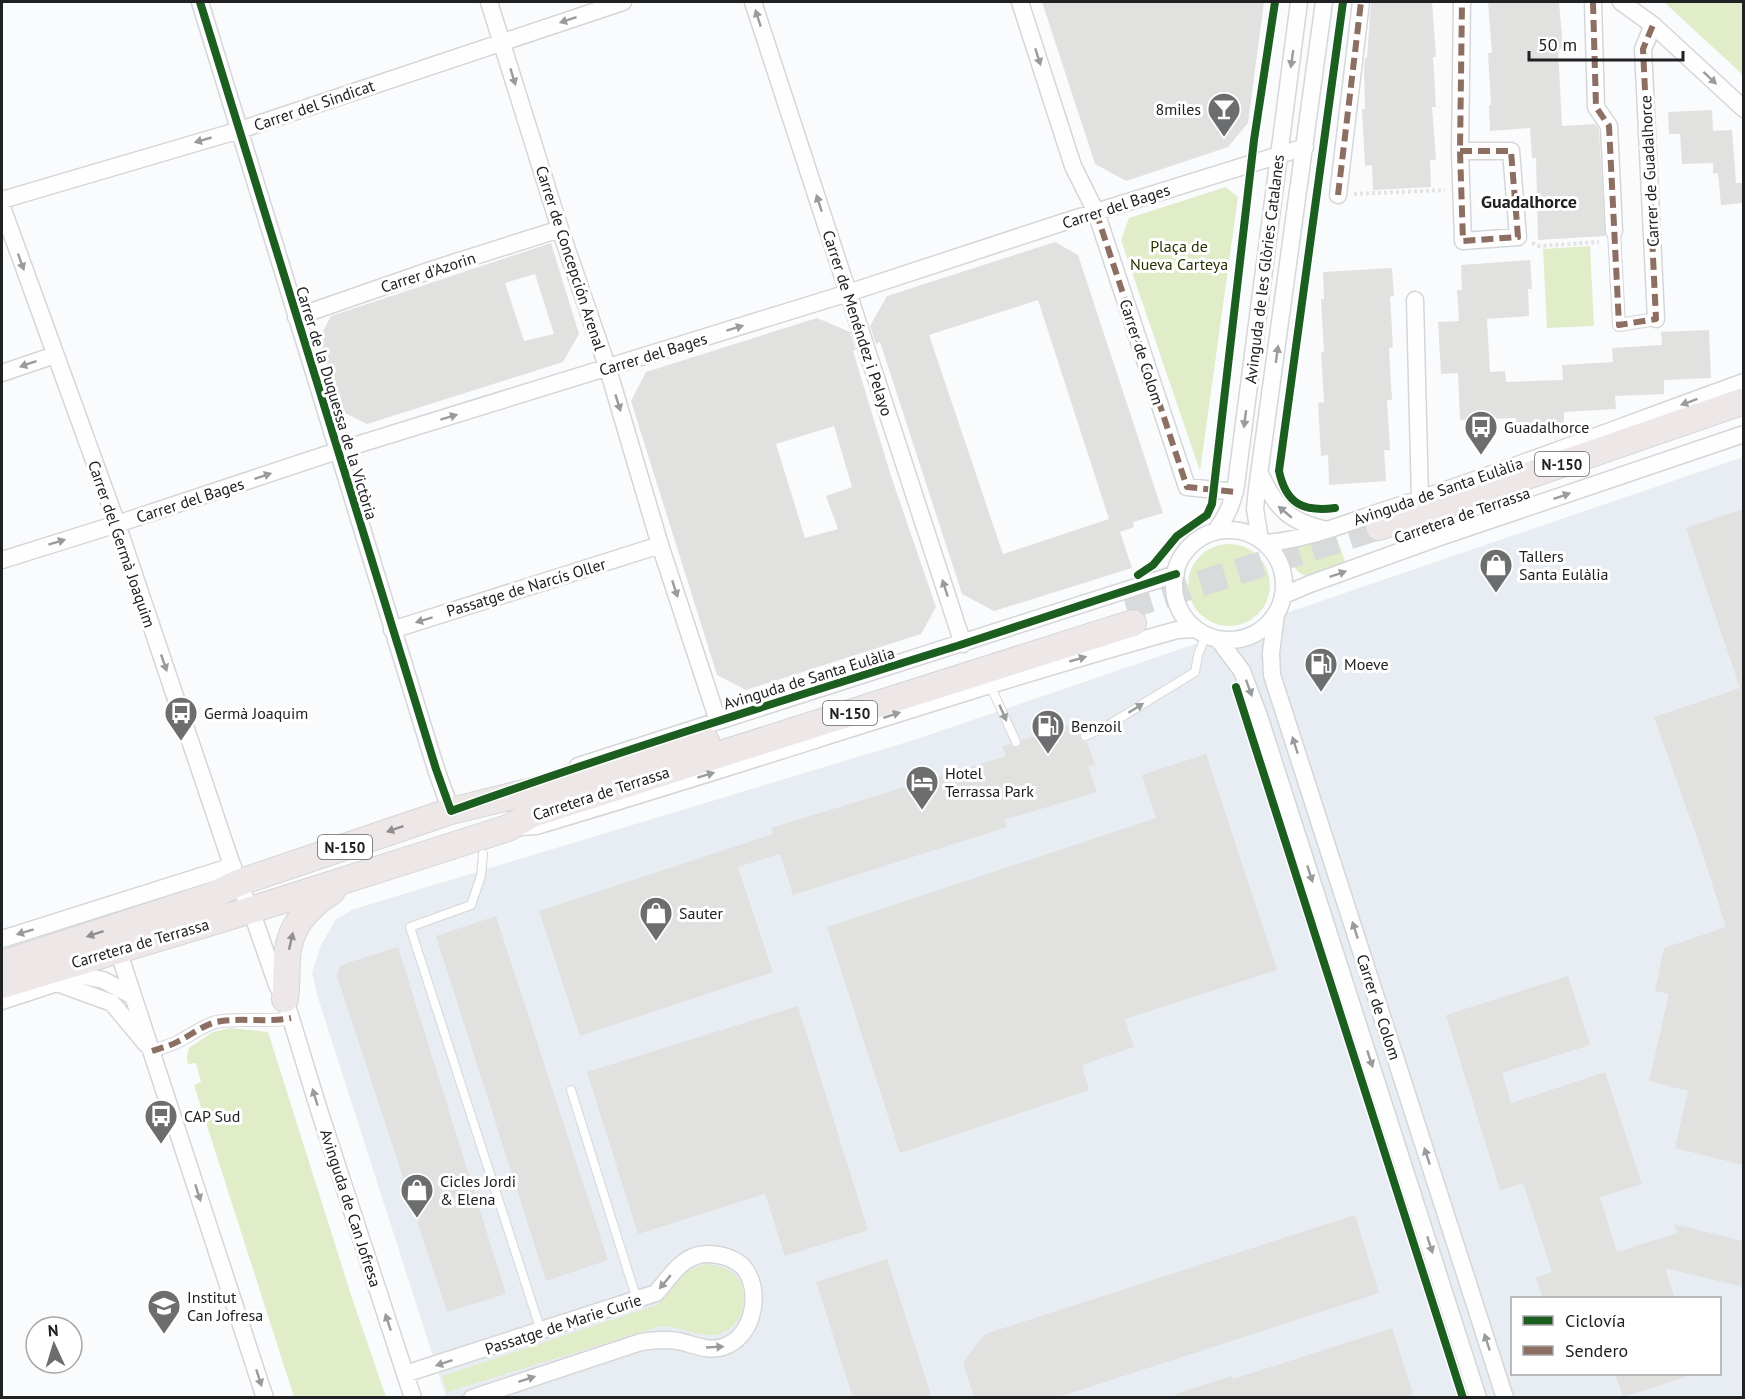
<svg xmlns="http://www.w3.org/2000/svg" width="1745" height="1399" viewBox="0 0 1745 1399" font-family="'PT Sans',sans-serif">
  <rect width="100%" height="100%" fill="#fafbfd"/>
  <!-- built -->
  <path fill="#e8edf3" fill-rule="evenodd" d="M 1743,457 L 1743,1397 L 446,1397 L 318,998 L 312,973 L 321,945 L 336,919 L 354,909 L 917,739 ZM 1512,1298 L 1720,1298 L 1720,1374 L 1512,1374 Z"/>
  <!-- green -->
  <path fill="#e1ecc9" d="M 1664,2 L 1743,2 L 1743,75 Z
    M 1226,187 L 1238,197 L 1200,471 L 1121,240 L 1129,218 Z
    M 1590,246 L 1594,326 L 1547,328 L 1543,249 Z
    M 1335,533 L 1346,564 L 1308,576 C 1293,573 1288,559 1298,546 Z
    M1188 585a41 41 0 1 1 82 0a41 41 0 1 1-82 0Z
    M 231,1028 L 268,1032 L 352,1298 L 386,1397 L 294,1397 L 194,1085 L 201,1082 L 196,1063 L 188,1064 L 187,1056 L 189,1048 L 213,1032 Z
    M 708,1264 C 718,1266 726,1267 734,1274 C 751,1290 745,1323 724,1332 C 703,1342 682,1325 661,1326 L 447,1392 L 442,1376 L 657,1305 C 680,1287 674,1271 708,1264 Z"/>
  <!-- building -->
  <path fill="#e1e1e0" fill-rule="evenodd" d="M 1042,2 L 1264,2 L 1248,123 L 1228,147 L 1126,181 L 1095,164 Z
    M 1371,2 L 1432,2 L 1436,57 L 1433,57 L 1436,107 L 1432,107 L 1436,160 L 1430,160 L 1431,187 L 1373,190 L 1372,165 L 1365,166 L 1362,109 L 1365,109 L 1364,69 L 1365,58 L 1367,58 Z
    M 1488,2 L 1559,2 L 1563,49 L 1558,49 L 1562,126 L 1595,124 L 1599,129 L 1605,236 L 1538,240 L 1536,158 L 1532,158 L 1530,128 L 1490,131 L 1489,105 L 1491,105 L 1488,53 L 1492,53 Z
    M 1712,110 L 1713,131 L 1732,130 L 1736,183 L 1743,183 L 1743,203 L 1721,205 L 1718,173 L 1713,174 L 1713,163 L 1682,164 L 1680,134 L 1669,134 L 1668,112 Z
    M 1055,242 L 1078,255 L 1163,513 L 1133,522 L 1134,527 L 1120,532 L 1132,568 L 994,611 L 962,594 L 880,342 L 876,344 L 870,326 L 887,296 ZM 1038,300 L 1109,519 L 1003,554 L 929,335 Z
    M 551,243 L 579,334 L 563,362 L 367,424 L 339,410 L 318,341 L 331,316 ZM 535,274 L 554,334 L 524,341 L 505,283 Z
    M 1530,260 L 1532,289 L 1528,289 L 1529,316 L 1487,319 L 1490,372 L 1505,371 L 1506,382 L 1563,380 L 1562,365 L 1613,362 L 1612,348 L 1662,345 L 1661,332 L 1709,330 L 1711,378 L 1664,380 L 1664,394 L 1615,396 L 1616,409 L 1564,412 L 1564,426 L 1516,428 L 1516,418 L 1460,420 L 1458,373 L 1441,374 L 1438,322 L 1459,321 L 1457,290 L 1462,290 L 1461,265 Z
    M 1392,268 L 1394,296 L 1390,297 L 1393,347 L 1389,348 L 1392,400 L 1387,400 L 1390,450 L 1384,450 L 1386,481 L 1329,485 L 1328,455 L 1321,456 L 1318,403 L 1324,402 L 1321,352 L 1324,352 L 1321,299 L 1324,299 L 1323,272 Z
    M 817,318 L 850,332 L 856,350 L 853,351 L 891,476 L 936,607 L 921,634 L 746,690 L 717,675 L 631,401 L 646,372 ZM 834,426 L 852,487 L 826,496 L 838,529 L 805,538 L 776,444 Z
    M 1743,509 L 1743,1165 L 1675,1148 L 1688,1091 L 1649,1081 L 1669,994 L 1655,991 L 1664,948 L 1726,927 L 1700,846 L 1654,717 L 1740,688 L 1686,528 Z
    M 1080,722 L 1083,730 L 1080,733 L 1079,738 L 1082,741 L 1087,742 L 1095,765 L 1088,766 L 1097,792 L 1004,820 L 1007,827 L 793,895 L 780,854 L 738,867 L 773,972 L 580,1036 L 539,911 L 773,834 L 771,828 L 1006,756 L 1002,746 L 1010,744 L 1013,747 L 1018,748 L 1021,745 L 1022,740 Z
    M 1206,754 L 1277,970 L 1125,1019 L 1134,1047 L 1082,1065 L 1089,1090 L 900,1153 L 827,927 L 1156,818 L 1142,775 Z
    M 496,916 L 608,1260 L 546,1281 L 436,936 Z
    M 398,947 L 506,1294 L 447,1312 L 337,976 L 339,968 L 344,964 Z
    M 1568,976 L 1590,1045 L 1502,1073 L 1511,1103 L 1605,1072 L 1642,1184 L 1600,1197 L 1617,1252 L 1677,1233 L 1674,1224 L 1743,1241 L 1743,1287 L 1665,1268 L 1675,1299 L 1543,1299 L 1536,1277 L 1552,1272 L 1523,1183 L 1500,1190 L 1446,1015 Z
    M 798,1006 L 868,1230 L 785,1256 L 765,1194 L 638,1234 L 587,1072 Z
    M 1355,1215 L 1379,1293 L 1056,1398 L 974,1398 L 963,1362 L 985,1334 Z
    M 887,1259 L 932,1398 L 853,1398 L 816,1282 Z
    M 1392,1328 L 1413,1394 L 1402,1398 L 1175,1398 L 1175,1394 L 1232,1376 L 1233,1379 Z
    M 1615,1374 L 1686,1374 L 1686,1377 L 1623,1397 Z"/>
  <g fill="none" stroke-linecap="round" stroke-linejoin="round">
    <!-- primary-tunnel -->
    <path stroke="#d9dadc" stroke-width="26" stroke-dasharray="26 13" stroke-linecap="butt" d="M 1126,607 L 1379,527"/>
    <!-- service casing -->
    <g stroke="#d5d6d8" stroke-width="10">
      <path id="service" d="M 990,685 L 1016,742
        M 1085,736 L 1102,729 L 1195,672 L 1198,655 L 1206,635
        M 483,854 L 481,876 L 471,905 L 410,927 L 541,1331
        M 571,1090 L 637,1300"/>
    </g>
    <!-- pedestrian casing -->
    <g stroke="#d5d6d8" stroke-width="14">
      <path id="pedestrian" d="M 1614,231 L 1619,325 L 1656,319
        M 152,1051 C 161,1048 170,1046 179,1041 C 191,1035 202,1026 216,1022 C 241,1017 266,1023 291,1018"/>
    </g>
    <!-- minor casing -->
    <g stroke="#d5d6d8" stroke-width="19">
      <path id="minor" d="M 200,2 L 436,769 L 451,811 L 460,807
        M 489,2 L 560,229 L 608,369 L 660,545 L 718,721
        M 753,2 L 963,644
        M 1020,2 L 1073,166 L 1096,212 L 1187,487 L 1235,492
        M 1593,2 L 1596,107 L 1609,126 L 1614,231
        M 1621,2 L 1653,25 L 1744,109
        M 1653,25 L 1643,49 L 1656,319
        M 1460,151 L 1511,151 L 1518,237 L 1463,241 L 1460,151 L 1462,2
        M 1338,195 L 1361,2
        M 2,200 L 240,130 L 623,2
        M 2,207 L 117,524 L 238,883 L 251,910 L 277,985 L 285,999 L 319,1110 L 413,1398
        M 1415,300 L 1420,499
        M 296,317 L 434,269 L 560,229
        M 2,373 L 55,355
        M 1260,474 C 1276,508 1289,522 1327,530
        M1174 585a55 55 0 1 1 110 0a55 55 0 1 1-110 0Z
        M 1215,532 C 1226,517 1233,504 1236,485 L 1299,2
        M 1260,539 L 1255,509 L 1257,489 L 1324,2
        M 1265,543 C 1309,540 1350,521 1392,508 C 1510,470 1627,424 1744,382
        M 2,560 L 117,524 L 337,451 L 848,293 L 1070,220 L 1305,147
        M 1284,595 L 1310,584 L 1440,537 L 1744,434
        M 1276,614 L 1271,653 L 1272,675 L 1505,1398
        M 392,630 L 660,545
        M 1218,639 L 1242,671 L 1259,716 L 1478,1398
        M 578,766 L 1176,574
        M 521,827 L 536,826 C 750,763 962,690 1177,630 L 1195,629
        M 2,939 L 233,866
        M 127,943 L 123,948 L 122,962 L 265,1398
        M 61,971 L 103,980 L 133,996
        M 2,1001 L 57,983 L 112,1003 L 146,1044
        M 405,1374 L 656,1293 C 666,1282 674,1268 687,1260 C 705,1248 738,1255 748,1274 C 761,1299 751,1338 723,1347 C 708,1352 692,1344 678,1341 C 666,1339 653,1340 641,1342 L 472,1398"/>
    </g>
    <!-- primary casing -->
    <g stroke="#d5d5d7" stroke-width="28">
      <path id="primary" d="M 1379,527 L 1744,401
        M 2,964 L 211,896 L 238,883 L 451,811 L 561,784 L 706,741
        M 2,985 L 251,910 L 433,852 L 508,828 L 532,814 L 1133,623
        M 285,999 C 287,985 286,974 287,960 C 288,928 306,908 332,891"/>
    </g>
    <!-- path -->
    <path stroke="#e3e3e4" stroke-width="4" stroke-dasharray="3 3" stroke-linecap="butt" d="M 1354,194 L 1445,190
      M 1532,243 L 1539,246 L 1599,242"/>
    <!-- service -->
    <use href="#service" stroke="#fefeff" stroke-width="8"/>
    <!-- pedestrian -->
    <use href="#pedestrian" stroke="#fefeff" stroke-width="12"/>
    <!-- minor -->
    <use href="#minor" stroke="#fefeff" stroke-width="16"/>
    <!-- primary -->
    <use href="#primary" stroke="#eee7e7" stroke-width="26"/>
    <!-- quiet -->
    <path stroke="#8d6e63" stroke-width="6" stroke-dasharray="12 6" stroke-linecap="butt" d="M 1593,2 L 1596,107 L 1609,126 L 1619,325 L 1656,319 L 1643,49 L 1653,25
      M 1460,151 L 1511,151 L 1518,237 L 1463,241 L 1460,151 L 1462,2
      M 1338,195 L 1361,2
      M 1096,212 L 1187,487 L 1235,492
      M 152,1051 C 161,1048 170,1046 179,1041 C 191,1035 202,1026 216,1022 C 241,1017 266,1023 291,1018"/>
    <!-- cycleway casing -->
    <g stroke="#fff" stroke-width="11">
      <path id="cycleway" d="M 200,2 L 436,769 L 451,811 C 619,751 790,698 960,645 C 1032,622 1104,597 1176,574
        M 1335,508 C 1303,512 1286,504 1279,471 L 1343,2
        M 1138,575 L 1153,565 L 1177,536 L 1207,515 L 1212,504 L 1254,140 L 1275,2
        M 1236,687 L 1463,1398"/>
    </g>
    <!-- cycleway -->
    <use href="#cycleway" stroke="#1b5e20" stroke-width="8"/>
  </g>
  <!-- one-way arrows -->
  <defs><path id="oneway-solid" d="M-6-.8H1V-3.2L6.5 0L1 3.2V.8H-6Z" transform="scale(1.5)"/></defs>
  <g fill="#9a9b9c">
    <use href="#oneway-solid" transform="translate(758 18) rotate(-108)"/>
    <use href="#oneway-solid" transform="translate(568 20) rotate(162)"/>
    <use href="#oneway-solid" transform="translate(1038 57) rotate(72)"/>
    <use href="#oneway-solid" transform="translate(1292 59) rotate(98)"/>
    <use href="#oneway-solid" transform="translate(513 77) rotate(73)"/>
    <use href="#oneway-solid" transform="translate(1710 78) rotate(43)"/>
    <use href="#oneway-solid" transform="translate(203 140) rotate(164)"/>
    <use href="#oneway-solid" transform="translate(819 203) rotate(-108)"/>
    <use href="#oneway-solid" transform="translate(21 262) rotate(70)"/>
    <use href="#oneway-solid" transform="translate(735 328) rotate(-17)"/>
    <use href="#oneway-solid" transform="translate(1277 354) rotate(-82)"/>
    <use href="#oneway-solid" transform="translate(28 364) rotate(161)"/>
    <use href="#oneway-solid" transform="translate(1689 402) rotate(160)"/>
    <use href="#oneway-solid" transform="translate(618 403) rotate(73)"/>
    <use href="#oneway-solid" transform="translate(449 417) rotate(-17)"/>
    <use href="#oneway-solid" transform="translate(1245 419) rotate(97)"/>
    <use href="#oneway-solid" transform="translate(263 476) rotate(-18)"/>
    <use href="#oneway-solid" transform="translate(1562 496) rotate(-19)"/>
    <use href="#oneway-solid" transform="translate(1285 512) rotate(-140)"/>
    <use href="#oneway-solid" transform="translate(57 542) rotate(-17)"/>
    <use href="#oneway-solid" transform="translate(1338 574) rotate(-19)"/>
    <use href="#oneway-solid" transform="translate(945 588) rotate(-108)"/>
    <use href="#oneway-solid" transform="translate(675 589) rotate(72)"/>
    <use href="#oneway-solid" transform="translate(424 620) rotate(163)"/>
    <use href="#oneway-solid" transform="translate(1078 659) rotate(-16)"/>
    <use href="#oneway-solid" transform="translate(164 663) rotate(71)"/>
    <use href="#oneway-solid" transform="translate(1249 688) rotate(70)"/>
    <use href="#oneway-solid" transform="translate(1136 708) rotate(-32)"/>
    <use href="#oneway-solid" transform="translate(1003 713) rotate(66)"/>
    <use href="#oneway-solid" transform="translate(892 715) rotate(-18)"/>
    <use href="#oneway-solid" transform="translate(1295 745) rotate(-108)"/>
    <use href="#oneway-solid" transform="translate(706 775) rotate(-17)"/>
    <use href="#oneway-solid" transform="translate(1310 874) rotate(72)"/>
    <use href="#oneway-solid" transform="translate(1355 930) rotate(-108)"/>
    <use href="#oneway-solid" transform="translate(25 932) rotate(163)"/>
    <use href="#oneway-solid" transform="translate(1370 1059) rotate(72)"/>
    <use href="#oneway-solid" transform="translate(315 1097) rotate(-107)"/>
    <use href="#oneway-solid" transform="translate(1427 1156) rotate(-108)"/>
    <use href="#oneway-solid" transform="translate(198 1193) rotate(72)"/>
    <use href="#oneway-solid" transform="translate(1430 1245) rotate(72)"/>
    <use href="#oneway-solid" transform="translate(665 1282) rotate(130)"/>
    <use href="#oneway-solid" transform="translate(388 1322) rotate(-108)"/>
    <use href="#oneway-solid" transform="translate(1487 1342) rotate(-108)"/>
    <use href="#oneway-solid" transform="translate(715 1347) rotate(-3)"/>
    <use href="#oneway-solid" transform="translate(444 1363) rotate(162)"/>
    <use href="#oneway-solid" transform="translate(259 1378) rotate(72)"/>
    <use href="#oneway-solid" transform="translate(527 1379) rotate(-18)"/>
  </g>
  <g fill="#918e8f">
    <use href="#oneway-solid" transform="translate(395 829) rotate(161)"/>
    <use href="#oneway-solid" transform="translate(95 934) rotate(162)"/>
    <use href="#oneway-solid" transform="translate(291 941) rotate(-77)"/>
  </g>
  <!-- icons -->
  <defs>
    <g id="bar-pin" transform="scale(1.725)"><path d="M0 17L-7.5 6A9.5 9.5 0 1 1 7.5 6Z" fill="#6c6d6f" stroke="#fff"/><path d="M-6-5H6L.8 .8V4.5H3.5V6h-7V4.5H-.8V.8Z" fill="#fff"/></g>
    <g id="bus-pin" transform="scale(1.725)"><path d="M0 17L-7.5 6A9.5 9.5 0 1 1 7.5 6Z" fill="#6c6d6f" stroke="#fff"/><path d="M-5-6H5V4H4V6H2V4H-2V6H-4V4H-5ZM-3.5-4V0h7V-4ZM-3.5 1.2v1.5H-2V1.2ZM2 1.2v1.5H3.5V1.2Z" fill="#fff"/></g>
    <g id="shop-pin" transform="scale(1.725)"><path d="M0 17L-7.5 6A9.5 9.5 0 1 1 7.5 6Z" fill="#6c6d6f" stroke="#fff"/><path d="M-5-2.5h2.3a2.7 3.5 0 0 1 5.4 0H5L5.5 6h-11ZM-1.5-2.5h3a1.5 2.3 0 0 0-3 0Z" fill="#fff"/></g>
    <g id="fuel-pin" transform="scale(1.725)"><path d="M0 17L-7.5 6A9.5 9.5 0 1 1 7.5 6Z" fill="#6c6d6f" stroke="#fff"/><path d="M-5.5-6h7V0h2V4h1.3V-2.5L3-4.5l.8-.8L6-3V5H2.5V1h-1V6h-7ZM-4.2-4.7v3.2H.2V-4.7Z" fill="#fff"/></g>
    <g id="hotel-pin" transform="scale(1.725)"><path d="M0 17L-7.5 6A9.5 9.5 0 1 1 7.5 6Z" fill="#6c6d6f" stroke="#fff"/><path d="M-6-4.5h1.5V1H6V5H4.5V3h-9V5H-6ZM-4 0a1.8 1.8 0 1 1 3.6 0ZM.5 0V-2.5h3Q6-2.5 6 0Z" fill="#fff"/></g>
    <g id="school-pin" transform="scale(1.725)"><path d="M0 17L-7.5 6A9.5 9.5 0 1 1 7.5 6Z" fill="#6c6d6f" stroke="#fff"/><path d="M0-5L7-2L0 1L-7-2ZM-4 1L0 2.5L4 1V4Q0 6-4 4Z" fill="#fff"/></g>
  </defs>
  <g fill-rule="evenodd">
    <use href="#bar-pin" x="1224" y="109"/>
    <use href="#bus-pin" x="1481" y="427"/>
    <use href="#shop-pin" x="1496" y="565"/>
    <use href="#fuel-pin" x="1321" y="664"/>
    <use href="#bus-pin" x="181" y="713"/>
    <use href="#fuel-pin" x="1048" y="726"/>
    <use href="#hotel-pin" x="922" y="782"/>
    <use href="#shop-pin" x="656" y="913"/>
    <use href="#bus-pin" x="161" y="1116"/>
    <use href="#shop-pin" x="417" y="1190"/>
    <use href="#school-pin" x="164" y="1306"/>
  </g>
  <g text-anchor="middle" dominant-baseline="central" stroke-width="6" stroke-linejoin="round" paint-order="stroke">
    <!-- shield labels -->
    <g fill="#fff" stroke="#636465" stroke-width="1.5">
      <rect x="1535" y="452" width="54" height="24" rx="4.5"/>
      <rect x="823" y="701" width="54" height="24" rx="4.5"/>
      <rect x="318" y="835" width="54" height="24" rx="4.5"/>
    </g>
    <g font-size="15" font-weight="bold" fill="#202123">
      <text x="1562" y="464">N-150</text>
      <text x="850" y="713">N-150</text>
      <text x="345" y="847">N-150</text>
    </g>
    <!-- street labels -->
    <g font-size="16" fill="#202123" stroke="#fff">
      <text transform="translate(314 105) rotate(-19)">Carrer del Sindicat</text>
      <text transform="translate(1649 171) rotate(-93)">Carrer de Guadalhorce</text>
      <text transform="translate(1116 206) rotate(-18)">Carrer del Bages</text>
      <text transform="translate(571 258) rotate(72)">Carrer de Concepción Arenal</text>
      <text transform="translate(1264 269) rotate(-83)">Avinguda de les Glòries Catalanes</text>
      <text transform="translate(428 272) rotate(-18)">Carrer d'Azorin</text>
      <text transform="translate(858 323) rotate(72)">Carrer de Menéndez i Pelayo</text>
      <text transform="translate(1142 352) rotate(72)">Carrer de Colom</text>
      <text transform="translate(653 354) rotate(-17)">Carrer del Bages</text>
      <text transform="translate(337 403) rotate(73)">Carrer de la Duquessa de la Victòria</text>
      <text transform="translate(1438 491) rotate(-19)">Avinguda de Santa Eulàlia</text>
      <text transform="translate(190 500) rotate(-18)">Carrer del Bages</text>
      <text transform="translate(1462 515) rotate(-19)">Carretera de Terrassa</text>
      <text transform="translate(122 544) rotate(71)">Carrer del Germà Joaquim</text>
      <text transform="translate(526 587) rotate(-17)">Passatge de Narcís Oller</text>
      <text transform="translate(809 678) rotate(-17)">Avinguda de Santa Eulàlia</text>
      <text transform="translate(601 793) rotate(-18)">Carretera de Terrassa</text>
      <text transform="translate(140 943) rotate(-16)">Carretera de Terrassa</text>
      <text transform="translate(1379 1007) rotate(72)">Carrer de Colom</text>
      <text transform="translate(351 1208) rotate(72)">Avinguda de Can Jofresa</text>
      <text transform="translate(563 1324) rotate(-18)">Passatge de Marie Curie</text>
    </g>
    <!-- poi labels -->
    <g font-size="16" fill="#202123" stroke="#fff" text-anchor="start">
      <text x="1201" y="109" text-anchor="end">8miles</text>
      <text x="1504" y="427">Guadalhorce</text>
      <text x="1519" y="556">Tallers<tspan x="1519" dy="18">Santa Eulàlia</tspan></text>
      <text x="1344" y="664">Moeve</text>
      <text x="204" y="713">Germà Joaquim</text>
      <text x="1071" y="726">Benzoil</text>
      <text x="945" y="773">Hotel<tspan x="945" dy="18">Terrassa Park</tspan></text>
      <text x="679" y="913">Sauter</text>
      <text x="184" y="1116">CAP Sud</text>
      <text x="440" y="1181">Cicles Jordi<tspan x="440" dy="18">&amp; Elena</tspan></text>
      <text x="187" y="1297">Institut<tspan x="187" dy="18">Can Jofresa</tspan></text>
    </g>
    <!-- park labels -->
    <g font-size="16" fill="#293401" stroke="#fff">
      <text x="1179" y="246">Plaça de<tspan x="1179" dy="18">Nueva Carteya</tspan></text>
    </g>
    <!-- neighbourhood labels -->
    <g font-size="18" font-weight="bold" fill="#202123" stroke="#fff">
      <text x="1529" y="201">Guadalhorce</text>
    </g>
  </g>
  <!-- border -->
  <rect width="1745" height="1399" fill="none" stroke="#202123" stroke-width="6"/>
  <!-- legend -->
  <rect x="1511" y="1297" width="210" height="78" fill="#ffffff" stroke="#a6a6a7" stroke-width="1.5"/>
  <rect x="1523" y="1316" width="30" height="9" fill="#1b5e20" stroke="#a6a6a7" stroke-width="1.5"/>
  <text x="1565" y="1327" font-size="18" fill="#202123">Ciclovía</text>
  <rect x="1523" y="1346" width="30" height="9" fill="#8d6e63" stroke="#a6a6a7" stroke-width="1.5"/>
  <text x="1565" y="1357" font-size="18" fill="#202123">Sendero</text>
  <!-- north arrow -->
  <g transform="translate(54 1345) rotate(356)"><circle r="28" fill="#ffffff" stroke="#a6a6a7" stroke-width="1.5"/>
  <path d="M0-4.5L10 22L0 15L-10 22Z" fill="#6c6d6f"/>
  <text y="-9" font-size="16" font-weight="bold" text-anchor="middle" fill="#202123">N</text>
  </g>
  <!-- scale -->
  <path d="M1529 51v9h154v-9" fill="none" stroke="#202123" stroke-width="3"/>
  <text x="1538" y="51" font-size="18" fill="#202123" stroke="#ffffff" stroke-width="4.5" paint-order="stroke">50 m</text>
</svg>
